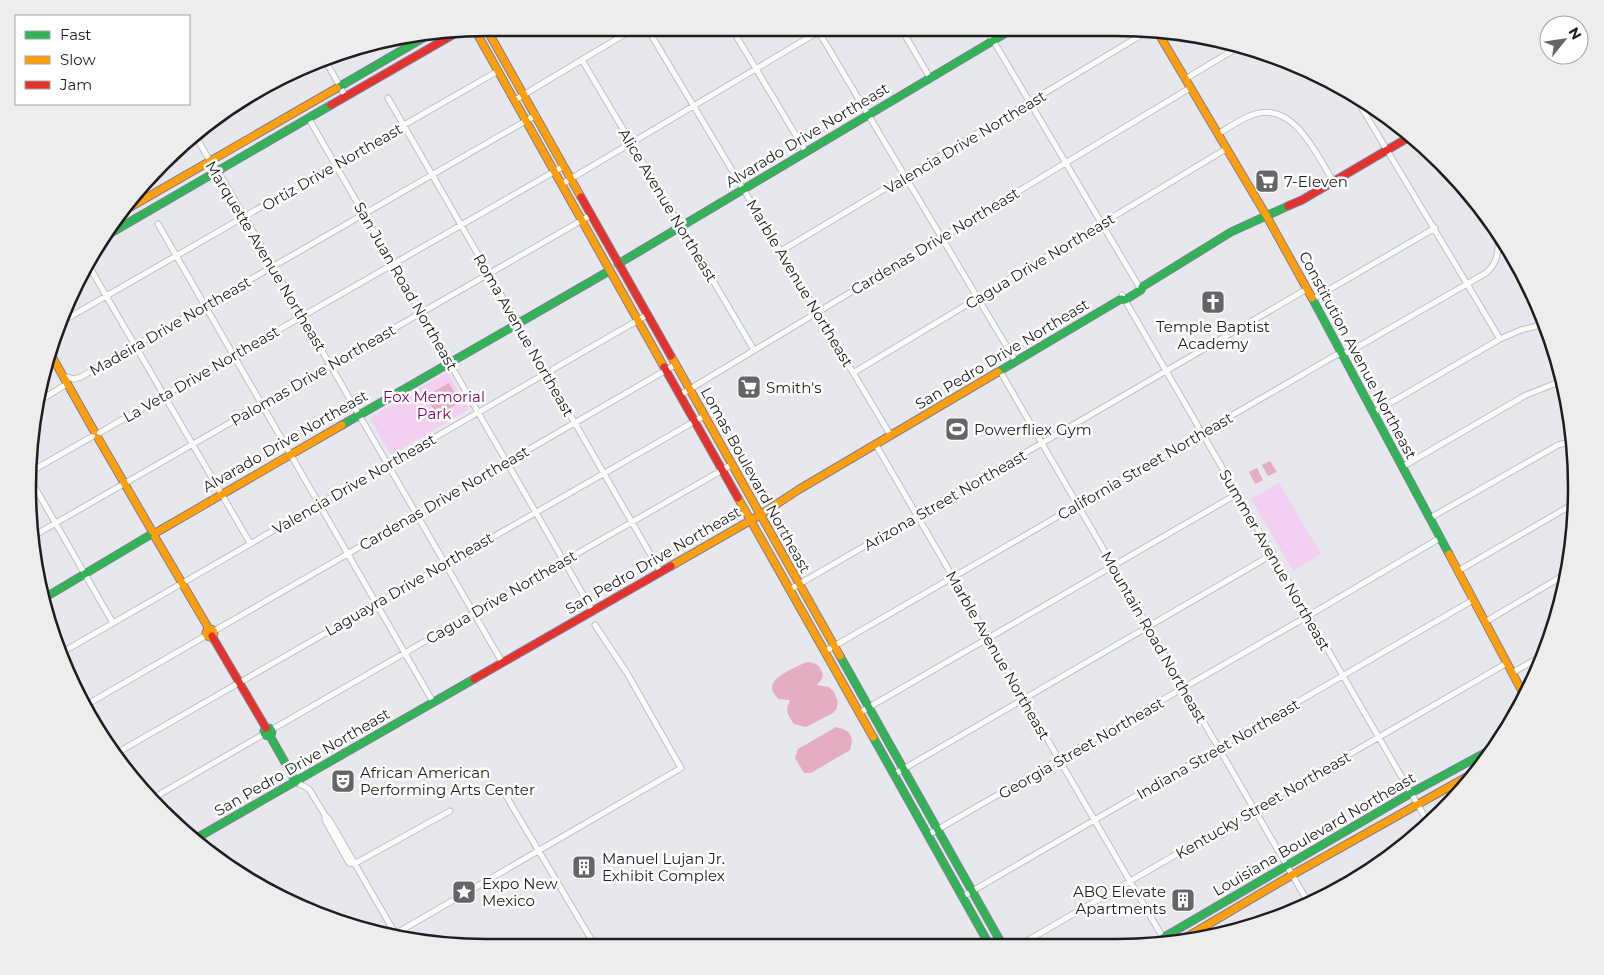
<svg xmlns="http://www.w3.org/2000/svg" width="1604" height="975" viewBox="0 0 1604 975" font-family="Montserrat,sans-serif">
  <rect width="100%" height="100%" fill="#e6e8ed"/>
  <!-- park -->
  <path fill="#f3d0f1" d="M 447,372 L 469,409 L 391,455 L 370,418 Z
    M 1279,483 L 1321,554 L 1293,571 L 1251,499 Z"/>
  <!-- pitch -->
  <path fill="#e5adc2" d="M 449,383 L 460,402 L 437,416 L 426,396 Z
    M 1270,461 L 1277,472 L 1268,476 L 1262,465 Z
    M 1257,468 L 1263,480 L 1255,484 L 1249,472 Z
    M 806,662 C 817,662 822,667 823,677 L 817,685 L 829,687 L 834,692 L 838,702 L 836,710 L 833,713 L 806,727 L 794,724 C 787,714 785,711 790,700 L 779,699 C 757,681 793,669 806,662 Z
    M 836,727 C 850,730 855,736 850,750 L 811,773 L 804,773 L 795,758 L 798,749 Z"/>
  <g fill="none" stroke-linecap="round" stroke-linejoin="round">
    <!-- street casing -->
    <g stroke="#bfc0c2" stroke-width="7">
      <path id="street" d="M 647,28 L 891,436
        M 732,29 L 806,152
        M 817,29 L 1016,362
        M 902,30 L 930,78
        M 987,30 L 1141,290
        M 325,60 L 346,97
        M 582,60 L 754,350
        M 1185,79 L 1237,48
        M 388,98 L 660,571
        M 515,100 L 635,28
        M 1357,100 L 1500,339
        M 309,119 L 592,610
        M 1218,134 C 1229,127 1242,118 1255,114 C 1294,102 1317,155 1333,181
        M 195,135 L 210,161 L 218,171 L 502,662
        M 562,184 L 823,29
        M 158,224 L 433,702
        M 781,251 L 1148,31
        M 90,268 L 250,543
        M 1122,295 L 1429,824
        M 1313,299 L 1435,228
        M 61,322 L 498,71
        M 1000,371 L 1308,902
        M 853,373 L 1226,149
        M 63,376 L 74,379 L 81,377 L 536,115
        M 680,395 L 1190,88
        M 42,399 L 67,384
        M 1373,413 L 1500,339 L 1521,330 L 1545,324
        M 99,433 L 564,166
        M 876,445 L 1166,943
        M 1402,467 L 1526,395 L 1554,384 L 1562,383
        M 30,472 L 93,436
        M 29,477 L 113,623
        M 1430,518 L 1558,445 L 1573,441
        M 35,535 L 591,215
        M 1458,571 L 1575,503
        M 789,590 L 1307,289
        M 1485,622 L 1566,574
        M 214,631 L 675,365
        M 824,652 L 1336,355 L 1349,352 L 1486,273 C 1498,263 1498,251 1499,236
        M 61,653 L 647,315
        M 1512,673 L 1543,655
        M 86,705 L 207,635
        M 859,713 L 1237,494
        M 271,730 L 731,465
        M 115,754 L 704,416
        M 893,775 L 1273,554
        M 296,782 L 309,789 L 325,815 L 329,819 L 396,935
        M 497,788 L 505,794 L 591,939 L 580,944
        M 155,797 L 264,734
        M 325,815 L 325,820 L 349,863 L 354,864
        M 928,835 L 1308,616 L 1440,538
        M 354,864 L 450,811
        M 962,897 L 1473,600
        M 395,934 L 681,768 L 627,673 L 595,625
        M 1018,946 L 1507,663"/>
    </g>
    <!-- fast casing -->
    <g stroke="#817e98" stroke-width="9">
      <path id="fast" d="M 337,88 L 423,38
        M 109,234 L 331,105
        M 618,264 L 1011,30
        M 1312,298 L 1449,554
        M 998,372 L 1121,299 L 1125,300 L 1141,290 L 1142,287 L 1231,232 L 1288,206
        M 342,425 L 609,271
        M 46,597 L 150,535
        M 840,656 L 1003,946
        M264 732a4 4 0 1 1 8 0a4 4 0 1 1-8 0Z
        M 270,736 L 296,782
        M 873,737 L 990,946
        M 195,839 L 474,679
        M 1149,946 L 1411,793 L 1494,748"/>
    </g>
    <!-- slow casing -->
    <g stroke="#817e98" stroke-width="9">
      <path id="slow" d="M 486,28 L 581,197
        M 475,30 L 664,367
        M 1157,31 L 1266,215 L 1312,298
        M 120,213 L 337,88
        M 50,353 L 94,431
        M 671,356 L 840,656
        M 98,438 L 152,531
        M 738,498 L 873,737
        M 157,532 L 342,425
        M 155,537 L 209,629
        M 1449,554 L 1525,697
        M 671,566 L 760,515 L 798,490 L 998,372
        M206 633a4 4 0 1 1 8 0a4 4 0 1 1-8 0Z
        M 1180,941 L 1292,875 L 1479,770"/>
    </g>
    <!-- jam casing -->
    <g stroke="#817e98" stroke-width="9">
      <path id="jam" d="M 331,105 L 456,33
        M 581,197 L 671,356
        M 1288,206 L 1302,200 L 1411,136
        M 664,367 L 738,498
        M 212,636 L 266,728
        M 474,679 L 671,566"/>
    </g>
    <!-- street -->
    <use href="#street" stroke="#fbfcfc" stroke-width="5"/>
    <!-- fast -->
    <use href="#fast" stroke="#30b455" stroke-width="7"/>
    <!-- slow -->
    <use href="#slow" stroke="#ff9f0a" stroke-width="7"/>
    <!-- jam -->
    <use href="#jam" stroke="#e5322d" stroke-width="7"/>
  </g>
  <!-- icons -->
  <defs>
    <g id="supermarket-square" transform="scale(1.25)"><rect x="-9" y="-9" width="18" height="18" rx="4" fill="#646566" stroke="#fff"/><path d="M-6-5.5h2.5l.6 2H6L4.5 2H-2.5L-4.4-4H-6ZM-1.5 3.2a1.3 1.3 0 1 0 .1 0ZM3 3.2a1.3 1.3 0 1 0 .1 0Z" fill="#fff"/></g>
    <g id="church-square" transform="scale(1.25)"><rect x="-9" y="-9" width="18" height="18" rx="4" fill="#646566" stroke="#fff"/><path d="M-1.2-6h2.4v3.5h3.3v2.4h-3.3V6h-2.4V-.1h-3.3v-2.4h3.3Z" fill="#fff"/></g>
    <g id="stadium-square" transform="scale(1.25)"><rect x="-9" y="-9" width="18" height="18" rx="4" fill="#646566" stroke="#fff"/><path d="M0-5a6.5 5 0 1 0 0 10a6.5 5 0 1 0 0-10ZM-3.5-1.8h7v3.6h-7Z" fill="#fff"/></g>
    <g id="theatre-square" transform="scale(1.25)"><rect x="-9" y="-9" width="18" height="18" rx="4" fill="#646566" stroke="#fff"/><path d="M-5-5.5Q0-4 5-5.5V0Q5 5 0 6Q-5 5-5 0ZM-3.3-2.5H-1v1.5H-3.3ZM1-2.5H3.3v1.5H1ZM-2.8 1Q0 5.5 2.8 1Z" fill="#fff"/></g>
    <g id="building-square" transform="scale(1.25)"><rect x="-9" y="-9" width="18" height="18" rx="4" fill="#646566" stroke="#fff"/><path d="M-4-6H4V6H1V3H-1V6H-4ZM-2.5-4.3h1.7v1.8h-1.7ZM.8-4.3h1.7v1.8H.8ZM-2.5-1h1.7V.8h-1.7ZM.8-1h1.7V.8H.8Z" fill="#fff"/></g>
    <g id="sight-square" transform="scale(1.25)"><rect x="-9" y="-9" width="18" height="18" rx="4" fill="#646566" stroke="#fff"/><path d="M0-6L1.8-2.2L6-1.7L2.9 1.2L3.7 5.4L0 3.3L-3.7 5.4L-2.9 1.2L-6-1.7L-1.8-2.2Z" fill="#fff"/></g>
  </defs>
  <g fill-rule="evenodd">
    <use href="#supermarket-square" x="1267" y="181"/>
    <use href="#church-square" x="1213" y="302"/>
    <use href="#supermarket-square" x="749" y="387"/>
    <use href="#stadium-square" x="957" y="429"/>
    <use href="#theatre-square" x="343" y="781"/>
    <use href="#building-square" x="584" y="867"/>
    <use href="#sight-square" x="464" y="892"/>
    <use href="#building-square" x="1183" y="900"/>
  </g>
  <g text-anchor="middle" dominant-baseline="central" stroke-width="5" stroke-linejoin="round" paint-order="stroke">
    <!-- street labels -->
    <g font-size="15" fill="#1e1e1e" stroke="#fff">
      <text transform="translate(807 135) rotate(-31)">Alvarado Drive Northeast</text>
      <text transform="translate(965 142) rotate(-31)">Valencia Drive Northeast</text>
      <text transform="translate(332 167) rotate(-30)">Ortiz Drive Northeast</text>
      <text transform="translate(668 205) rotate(59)">Alice Avenue Northeast</text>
      <text transform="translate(935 241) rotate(-31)">Cardenas Drive Northeast</text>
      <text transform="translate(266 256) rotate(59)">Marquette Avenue Northeast</text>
      <text transform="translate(1040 261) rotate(-31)">Cagua Drive Northeast</text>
      <text transform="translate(800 283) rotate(59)">Marble Avenue Northeast</text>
      <text transform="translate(406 286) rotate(60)">San Juan Road Northeast</text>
      <text transform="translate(170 326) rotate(-30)">Madeira Drive Northeast</text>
      <text transform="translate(524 335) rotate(60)">Roma Avenue Northeast</text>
      <text transform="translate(1002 354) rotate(-31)">San Pedro Drive Northeast</text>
      <text transform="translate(1358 355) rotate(62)">Constitution Avenue Northeast</text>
      <text transform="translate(201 374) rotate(-30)">La Veta Drive Northeast</text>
      <text transform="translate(313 375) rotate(-30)">Palomas Drive Northeast</text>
      <text transform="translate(285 441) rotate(-30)">Alvarado Drive Northeast</text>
      <text transform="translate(1145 466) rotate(-30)">California Street Northeast</text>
      <text transform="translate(756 480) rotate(61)">Lomas Boulevard Northeast</text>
      <text transform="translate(354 484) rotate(-30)">Valencia Drive Northeast</text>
      <text transform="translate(444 498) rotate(-30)">Cardenas Drive Northeast</text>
      <text transform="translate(945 500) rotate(-30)">Arizona Street Northeast</text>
      <text transform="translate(653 560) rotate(-30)">San Pedro Drive Northeast</text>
      <text transform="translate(1275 560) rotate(60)">Summer Avenue Northeast</text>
      <text transform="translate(409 584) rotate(-30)">Laguayra Drive Northeast</text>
      <text transform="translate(501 597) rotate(-30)">Cagua Drive Northeast</text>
      <text transform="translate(1154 637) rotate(60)">Mountain Road Northeast</text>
      <text transform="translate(998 655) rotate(60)">Marble Avenue Northeast</text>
      <text transform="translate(1081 748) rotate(-30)">Georgia Street Northeast</text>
      <text transform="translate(1218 749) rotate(-30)">Indiana Street Northeast</text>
      <text transform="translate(302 762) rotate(-30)">San Pedro Drive Northeast</text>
      <text transform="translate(1263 805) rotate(-30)">Kentucky Street Northeast</text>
      <text transform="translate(1314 834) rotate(-30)">Louisiana Boulevard Northeast</text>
    </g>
    <!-- poi labels -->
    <g font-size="15" fill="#1e1e1e" stroke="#fff" text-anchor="start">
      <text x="1284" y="181">7-Eleven</text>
      <text x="1213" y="326" text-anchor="middle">Temple Baptist<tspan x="1213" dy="17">Academy</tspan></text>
      <text x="766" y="387">Smith's</text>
      <text x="974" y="429">Powerfliex Gym</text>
      <text x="360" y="772">African American<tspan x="360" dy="17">Performing Arts Center</tspan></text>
      <text x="602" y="858">Manuel Lujan Jr.<tspan x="602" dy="17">Exhibit Complex</tspan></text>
      <text x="482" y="883">Expo New<tspan x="482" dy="17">Mexico</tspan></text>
      <text x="1166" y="891" text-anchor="end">ABQ Elevate<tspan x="1166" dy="17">Apartments</tspan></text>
    </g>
    <!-- park labels -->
    <g font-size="15" fill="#830572" stroke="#fff">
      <text x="434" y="396">Fox Memorial<tspan x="434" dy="17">Park</tspan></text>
    </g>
  </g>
  <!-- crop -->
  <path d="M0 0H1604V975H0ZM487 36H1117A451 451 0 0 1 1568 487V488A451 451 0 0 1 1117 939H487A451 451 0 0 1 36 488V487A451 451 0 0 1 487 36Z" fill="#ededed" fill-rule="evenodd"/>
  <path fill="none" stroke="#1e1e1e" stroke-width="2.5" d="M487 36H1117A451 451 0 0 1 1568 487V488A451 451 0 0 1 1117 939H487A451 451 0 0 1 36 488V487A451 451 0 0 1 487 36Z"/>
  <!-- legend -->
  <rect x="15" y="15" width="175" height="90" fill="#ffffff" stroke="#a5a5a5"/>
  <rect x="25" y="31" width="25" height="8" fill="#30b455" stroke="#a5a5a5"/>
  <text x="60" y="40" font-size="15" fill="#1e1e1e">Fast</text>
  <rect x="25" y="56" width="25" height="8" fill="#ff9f0a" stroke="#a5a5a5"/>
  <text x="60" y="65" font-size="15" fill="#1e1e1e">Slow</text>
  <rect x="25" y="81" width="25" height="8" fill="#e5322d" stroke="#a5a5a5"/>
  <text x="60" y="90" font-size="15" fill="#1e1e1e">Jam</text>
  <!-- north arrow -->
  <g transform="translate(1564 40) rotate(60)"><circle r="24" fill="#ffffff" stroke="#a5a5a5"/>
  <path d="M0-4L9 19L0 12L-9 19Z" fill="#646566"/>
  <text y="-8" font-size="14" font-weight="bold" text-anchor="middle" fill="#1e1e1e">N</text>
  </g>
</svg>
